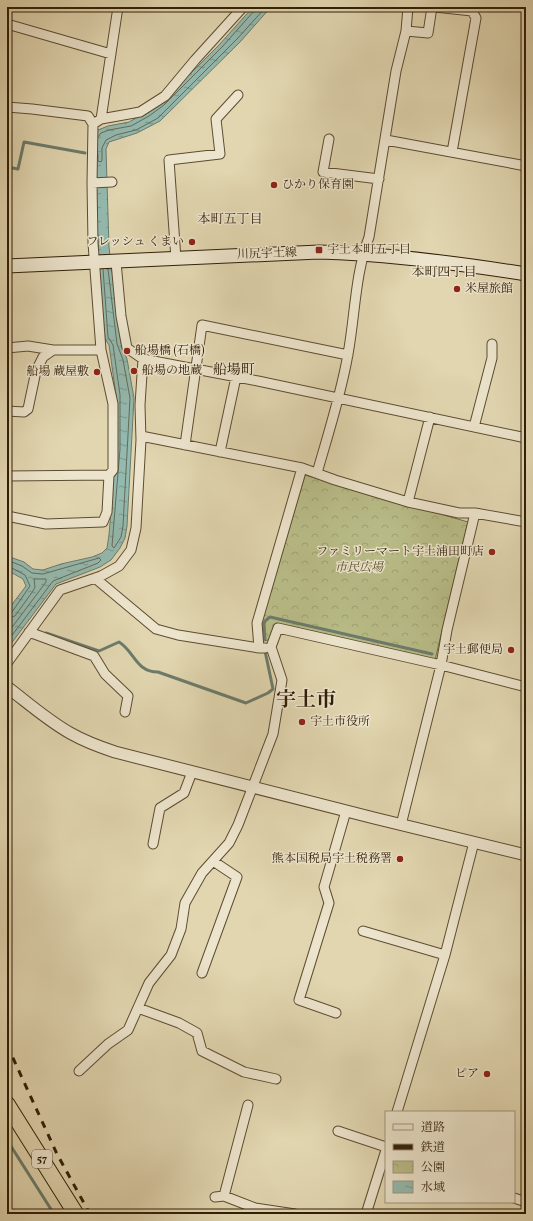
<svg xmlns="http://www.w3.org/2000/svg" width="533" height="1221" viewBox="0 0 533 1221" font-family="Vollkorn,'Noto Serif JP',serif">
  <defs>
    <pattern id="park-crowns" width="20" height="18" patternUnits="userSpaceOnUse"><rect width="20" height="18" fill="#b8bc87"/><path d="M2 6a3 3 0 1 1 6 0M12 15a3 3 0 1 1 6 0" fill="none" stroke="#9fa173"/></pattern>
    <pattern id="water-ripples" width="26" height="14" patternUnits="userSpaceOnUse"><rect width="26" height="14" fill="#94b9ae"/><path d="M2 4q2-2 4 0t4 0M15 11q2-2 4 0t4 0" fill="none" stroke="#79968c"/></pattern>
  </defs>
  <rect width="100%" height="100%" fill="#e1d6b0"/>
  <filter id="stains"><feTurbulence type="fractalNoise" baseFrequency=".005" numOctaves="4"/><feColorMatrix values="0 0 0 0 .2 0 0 0 0 .09 0 0 0 0 .02 0 0 0 .5 -.17"/></filter>
  <radialGradient id="worn" r=".72"><stop offset=".6" stop-color="#630" stop-opacity="0"/><stop offset="1" stop-color="#630" stop-opacity=".3"/></radialGradient>
  <!-- park -->
  <path fill="url(#park-crowns)" stroke="#746d47" d="M 305,475 L 468,522 L 435,660 L 277,626 L 271,638 L 266,641 L 261,636 L 262,621 Z"/>
  <!-- water -->
  <path fill="url(#water-ripples)" stroke="#6c7b6b" d="M 253,7 L 271,7 L 240,42 L 160,121 L 137,133 L 109,142 L 106,149 L 109,247 L 121,343 L 127,359 L 134,398 L 127,526 L 125,538 L 120,548 L 111,560 L 100,567 L 56,584 L 7,649 L 7,611 L 26,586 L 23,579 L 7,570 L 7,556 L 24,562 L 33,569 L 43,570 L 61,564 L 92,557 L 102,553 L 107,548 L 109,535 L 116,449 L 116,395 L 109,345 L 105,339 L 99,270 L 94,137 L 98,130 L 108,126 L 129,122 L 147,112 L 162,102 L 219,45 Z"/>
  <g fill="none" stroke-linecap="round" stroke-linejoin="round">
    <!-- shore -->
    <path stroke="#626c5a" stroke-width="1" d="M 98,137 L 101,133 L 109,130 L 131,126 L 149,116 L 164,105 L 222,47 L 254,11 L 255,7
      M 98,154 L 98,161 L 101,162 L 102,160 L 102,148 L 106,140 L 116,135 L 136,130 L 158,118 L 237,39 L 266,7
      M 103,269 L 108,337 L 113,345 L 120,395 L 120,449 L 112,546 L 114,548 L 121,537 L 123,526 L 130,398 L 123,360 L 117,344 L 108,269
      M 7,560 L 22,566 L 32,573 L 43,574 L 99,558 L 101,560 L 98,563 L 53,581 L 7,642
      M 7,566 L 10,567 L 25,575 L 30,586 L 12,612 L 7,613
      M 7,618 L 15,616 L 33,591 L 35,587 L 34,579 L 46,579 L 46,582 L 7,634"/>
    <!-- stream -->
    <path stroke="#6c7b6b" stroke-width="3" d="M 7,167 L 18,169 L 24,142 L 85,153
      M 46,633 L 99,651 L 119,642 C 135,652 136,672 158,672 L 246,703 L 268,693 L 273,689 L 265,651
      M 265,640 L 264,624 L 265,621 L 270,617 L 432,654
      M 7,1140 L 54,1214"/>
    <!-- minor casing -->
    <g stroke="#5d4c31" stroke-width="11">
      <path id="minor" d="M 435,7 L 472,11 L 476,18 L 452,152
        M 7,24 L 111,54
        M 406,31 L 428,33 L 432,7
        M 7,107 L 32,109 L 88,116 L 93,124
        M 101,119 L 118,7
        M 329,139 L 323,172 L 379,179
        M 386,140 L 526,166
        M 92,183 L 112,182
        M 176,259 L 169,160 L 220,154 L 216,119 L 238,95
        M 116,262 L 121,316 L 127,348 L 143,359 L 258,381 L 526,438
        M 7,348 L 28,346 L 53,350 L 101,350
        M 7,411 L 24,412 L 28,409 L 36,371 L 43,357 L 53,350
        M 474,427 L 492,358 L 492,344
        M 141,436 L 302,468
        M 185,445 L 202,325 L 348,355
        M 220,452 L 236,377
        M 317,473 C 328,434 341,395 348,354 C 355,316 355,274 369,237 L 396,71 L 406,31 L 408,7
        M 7,476 L 109,475
        M 408,502 L 430,417
        M 7,516 L 46,524 L 103,522 L 107,512 L 109,475 L 113,470 L 113,404 L 101,350 L 93,243 L 92,183 L 93,124 L 101,119 L 140,112 L 165,96 L 195,60 L 243,7
        M 95,578 L 156,629 L 178,635 L 259,648 L 265,648
        M 29,632 L 94,656 L 105,674 L 128,696 L 125,712
        M 259,648 L 257,623 L 302,468 L 335,480 L 408,502 L 459,513 L 475,513 L 526,522
        M 7,663 L 60,590 L 101,576 L 119,566 L 131,550 L 136,528 L 141,440 L 140,405 L 143,359
        M 401,825 L 441,665 L 447,630 L 475,513
        M 153,844 L 160,808 L 184,793 L 192,772
        M 363,931 L 445,955
        M 202,973 L 237,877 L 213,861
        M 138,1008 L 179,1023 L 197,1033 L 202,1051 L 244,1072 L 276,1079
        M 336,1013 L 299,1000 L 329,903 L 324,887 L 346,811
        M 79,1071 L 108,1044 L 128,1030 L 149,983 L 171,955 L 181,929 L 185,903 L 202,873 L 229,843 L 238,825 L 273,734 L 282,680 L 271,647 L 278,628 L 441,665 L 526,687
        M 397,1112 L 445,955 L 474,842
        M 338,1131 L 386,1147
        M 224,1196 L 248,1105
        M 215,1197 L 224,1196 L 255,1208 L 295,1214
        M 514,1198 L 526,1202
        M 366,1214 L 386,1150"/>
    </g>
    <!-- tertiary casing -->
    <g stroke="#5d4c31" stroke-width="13">
      <path id="tertiary" d="M 7,687 C 27,702 47,720 70,733 C 84,741 100,747 115,752 L 374,818 L 526,855"/>
    </g>
    <!-- secondary casing -->
    <g stroke="#311e07" stroke-width="15">
      <path id="secondary" d="M 7,266 L 319,252 C 388,254 457,263 526,274"/>
    </g>
    <!-- trunk casing -->
    <g stroke="#311e07" stroke-width="17">
      <path id="trunk" d="M 7,1104 L 76,1214"/>
    </g>
    <!-- minor -->
    <use href="#minor" stroke="#ece4cc" stroke-width="9"/>
    <!-- tertiary -->
    <use href="#tertiary" stroke="#ece4cc" stroke-width="11"/>
    <!-- secondary -->
    <use href="#secondary" stroke="#ece4cc" stroke-width="13"/>
    <!-- trunk -->
    <use href="#trunk" stroke="#e1d6b0" stroke-width="15"/>
    <!-- rail -->
    <path stroke="#311e07" stroke-width="3" stroke-dasharray="7 7" stroke-linecap="butt" d="M 7,1045 L 57,1154 L 90,1214"/>
  </g>
  <!-- markers -->
  <g fill="#8f2418" stroke="#ece4cc" stroke-width="1.5">
    <circle cx="274" cy="185" r="4"/>
    <circle cx="192" cy="242" r="4"/>
    <rect x="315" y="246" width="8" height="8" rx="2"/>
    <circle cx="457" cy="289" r="4"/>
    <circle cx="127" cy="351" r="4"/>
    <circle cx="134" cy="371" r="4"/>
    <circle cx="97" cy="372" r="4"/>
    <circle cx="492" cy="552" r="4"/>
    <circle cx="511" cy="650" r="4"/>
    <circle cx="302" cy="722" r="4"/>
    <circle cx="400" cy="859" r="4"/>
    <circle cx="487" cy="1074" r="4"/>
  </g>
  <g text-anchor="middle" dominant-baseline="central" stroke-width="3" stroke-linejoin="round" paint-order="stroke">
    <!-- shield labels -->
    <rect fill="#ece4cc" stroke="#695942" stroke-width="1" x="32" y="1150" width="20" height="18" rx="3"/>
    <g font-size="11" font-weight="bold" fill="#311e07">
      <text x="42" y="1159">57</text>
    </g>
    <!-- poi labels -->
    <g font-size="12" fill="#311e07" stroke="#ece4cc" text-anchor="start">
      <text x="282" y="185">ひかり保育園</text>
      <text x="184" y="242" text-anchor="end">フレッシュ くまい</text>
      <text x="327" y="250">宇土本町五丁目</text>
      <text x="465" y="289">米屋旅館</text>
      <text x="135" y="351">船場橋 (石橋)</text>
      <text x="142" y="371">船場の地蔵</text>
      <text x="89" y="372" text-anchor="end">船場 蔵屋敷</text>
      <text x="484" y="552" text-anchor="end">ファミリーマート宇土浦田町店</text>
      <text x="503" y="650" text-anchor="end">宇土郵便局</text>
      <text x="310" y="722">宇土市役所</text>
      <text x="392" y="859" text-anchor="end">熊本国税局宇土税務署</text>
      <text x="479" y="1074" text-anchor="end">ピア</text>
    </g>
    <!-- street labels -->
    <g font-size="12" fill="#311e07" stroke="#ece4cc">
      <text transform="translate(267 254) rotate(-2)">川尻宇土線</text>
    </g>
    <!-- park labels -->
    <g font-size="12" font-style="italic" fill="#5a4d2d" stroke="#ece4cc">
      <text x="359" y="568">市民広場</text>
    </g>
    <!-- neighbourhood labels -->
    <g font-size="13" fill="#311e07" stroke="#ece4cc">
      <text x="230" y="220">本町五丁目</text>
      <text x="444" y="273">本町四丁目</text>
    </g>
    <!-- quarter labels -->
    <g font-size="14" fill="#311e07" stroke="#ece4cc">
      <text x="234" y="370">船場町</text>
    </g>
    <!-- town labels -->
    <g font-size="20" font-weight="bold" fill="#311e07" stroke="#ece4cc">
      <text x="306" y="701">宇土市</text>
    </g>
  </g>
  <!-- margin -->
  <rect width="533" height="1221" fill="none" stroke="#e1d6b0" stroke-width="24"/>
  <rect x="8" y="8" width="517" height="1205" fill="none" stroke="#311e07" stroke-width="2"/>
  <rect x="12" y="12" width="509" height="1197" fill="none" stroke="#311e07"/>
  <!-- legend -->
  <rect x="385" y="1111" width="130" height="92" fill="#ece4cc" stroke="#a1957d"/>
  <rect x="393" y="1124" width="20" height="6" fill="#ece4cc" stroke="#a1957d"/>
  <text x="421" y="1131" font-size="12" fill="#311e07">道路</text>
  <rect x="393" y="1144" width="20" height="6" fill="#311e07" stroke="#a1957d"/>
  <text x="421" y="1151" font-size="12" fill="#311e07">鉄道</text>
  <rect x="393" y="1161" width="20" height="12" fill="url(#park-crowns)" stroke="#a1957d"/>
  <text x="421" y="1171" font-size="12" fill="#311e07">公園</text>
  <rect x="393" y="1181" width="20" height="12" fill="url(#water-ripples)" stroke="#a1957d"/>
  <text x="421" y="1191" font-size="12" fill="#311e07">水域</text>
  <rect width="100%" height="100%" filter="url(#stains)"/>
  <rect width="100%" height="100%" fill="url(#worn)"/>
</svg>
